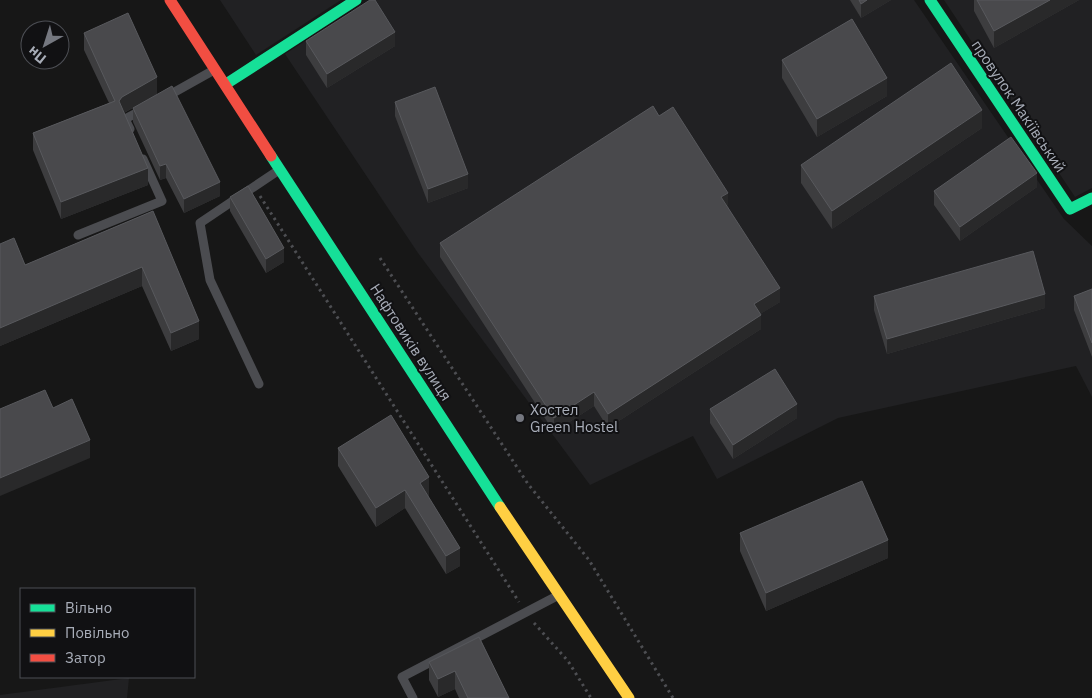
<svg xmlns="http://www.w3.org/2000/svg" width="1092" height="698" viewBox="0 0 1092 698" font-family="'IBM Plex Sans',sans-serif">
  <rect width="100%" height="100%" fill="#171717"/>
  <!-- built -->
  <path fill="#212123" d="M 220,0 L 341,0 L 256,55 Z
    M 369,0 L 914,0 L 1064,219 L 1092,246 L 1092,397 L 1076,366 L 838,418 L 717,479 L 693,436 L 590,485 L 418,253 L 285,54 Z
    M 944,0 L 1092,0 L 1092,188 L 1075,197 Z
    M 129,678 L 127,698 L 0,698 L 0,695 Z"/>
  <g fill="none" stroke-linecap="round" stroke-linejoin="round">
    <!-- path -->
    <path stroke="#4d4e52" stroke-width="3" stroke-dasharray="2.5 4" stroke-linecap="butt" d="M 260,196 L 519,602
      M 380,258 L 528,484 L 589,560 L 673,698
      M 534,623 L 568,661 L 591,698"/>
    <!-- lane -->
    <path stroke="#4b4c50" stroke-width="9" d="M 164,98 L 214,70
      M 130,129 L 125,119 L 144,109
      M 78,235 L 162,201 L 143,159
      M 259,384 L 210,280 L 200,223 L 279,170
      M 413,698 L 402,677 L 557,596"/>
    <!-- fast -->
    <path stroke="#16e098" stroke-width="11" d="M 930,0 L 1070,209 L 1092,198
      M 226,84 L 356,0
      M 271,156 L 500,507"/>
    <!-- slow -->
    <path stroke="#ffcf43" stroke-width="11" d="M 500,507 L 629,698"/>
    <!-- jam -->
    <path stroke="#f24e42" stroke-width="11" d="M 170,0 L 271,156"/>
  </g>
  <!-- wall -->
  <path fill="#3d3d3f" d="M 850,0 L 891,0 L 861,18 Z
    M 974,0 L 1079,0 L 994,48 L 974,11 Z
    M 84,33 L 157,94 L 124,113 L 148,185 L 61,219 L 33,150 L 33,133 L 109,103 L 84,50 Z
    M 306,41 L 395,46 L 327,88 L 306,55 Z
    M 782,60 L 887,96 L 817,137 L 782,78 Z
    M 395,102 L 468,188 L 428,203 L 395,116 Z
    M 133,108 L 220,196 L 184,213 L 166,178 L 160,180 L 133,122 Z
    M 659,116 L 728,207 L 780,302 L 760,314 L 761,329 L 608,428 L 594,406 L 554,432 L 440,257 L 440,243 Z
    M 982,128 L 832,229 L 801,183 L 801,165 Z
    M 1037,187 L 960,241 L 934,205 L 934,191 Z
    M 230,197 L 284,262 L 266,273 L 230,211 Z
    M 153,211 L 199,339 L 171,351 L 142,286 L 0,346 L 0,244 L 25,265 Z
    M 1092,289 L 1092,357 L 1074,310 L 1074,296 Z
    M 874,296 L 1045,308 L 887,354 L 874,310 Z
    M 710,409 L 797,418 L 733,459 L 710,423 Z
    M 338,448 L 429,496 L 428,496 L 460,566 L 446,574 L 405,508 L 376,527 L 338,466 Z
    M 740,533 L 888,558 L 766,611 L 740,551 Z
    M 479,637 L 509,698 L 459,698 L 455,689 L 438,697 L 429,680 L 429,662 Z"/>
  <!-- shaded-wall -->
  <path fill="#29292a" d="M 867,0 L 891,0 L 861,18 L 861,4 Z
    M 1050,0 L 1079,0 L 994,48 L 994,31 Z
    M 395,32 L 395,46 L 327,88 L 327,74 Z
    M 157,77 L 157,94 L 122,114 L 119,101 L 122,97 Z
    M 887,78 L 887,96 L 817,137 L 817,119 Z
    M 982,110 L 982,128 L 832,229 L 832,211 Z
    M 166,164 L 166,178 L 160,180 L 160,166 Z
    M 148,168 L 148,185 L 61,219 L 61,202 Z
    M 1037,173 L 1037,187 L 960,241 L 960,227 Z
    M 468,174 L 468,188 L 428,203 L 428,189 Z
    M 220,182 L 220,196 L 184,213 L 184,199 Z
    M 728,193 L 728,207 L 721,211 L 721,197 Z
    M 284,248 L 284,262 L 266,273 L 266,259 Z
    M 142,267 L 142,286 L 0,346 L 0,328 Z
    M 780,288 L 780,302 L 754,318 L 754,304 Z
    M 1045,294 L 1045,308 L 887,354 L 887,339 Z
    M 761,315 L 761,329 L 608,428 L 608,414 Z
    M 199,321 L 199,339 L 171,351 L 171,333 Z
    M 594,392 L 594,406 L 554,432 L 554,418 Z
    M 797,404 L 797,418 L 733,459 L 733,445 Z
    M 90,440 L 90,458 L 0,496 L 0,478 Z
    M 429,477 L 429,496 L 420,501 L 420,483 Z
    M 405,490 L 405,508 L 376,527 L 376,508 Z
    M 888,540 L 888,558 L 766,611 L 766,593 Z
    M 460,548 L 460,566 L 446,574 L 446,556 Z
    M 455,671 L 455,689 L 438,697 L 438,679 Z"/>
  <!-- building -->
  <path fill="#49494c" stroke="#58595d" d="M 370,0 L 375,0 L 395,32 L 327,74 L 306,41 Z
    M 859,0 L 867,0 L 861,4 Z
    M 977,0 L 1050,0 L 994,31 Z
    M 128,13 L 157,77 L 122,97 L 119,101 L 148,168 L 61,202 L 33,133 L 115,101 L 84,33 Z
    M 852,19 L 887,78 L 817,119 L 782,60 Z
    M 951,63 L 982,110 L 832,211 L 801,165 Z
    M 172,86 L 220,182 L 184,199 L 166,164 L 160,166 L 133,108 Z
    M 435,87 L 468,174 L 428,189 L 395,102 Z
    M 653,106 L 659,116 L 673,107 L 728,193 L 721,197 L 780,288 L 754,304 L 761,315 L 608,414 L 594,392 L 554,418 L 440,243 Z
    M 1011,137 L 1037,173 L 960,227 L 934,191 Z
    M 248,186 L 284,248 L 266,259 L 230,197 Z
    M 153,211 L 199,321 L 171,333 L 142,267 L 0,328 L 0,244 L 14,238 L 25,265 Z
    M 1033,251 L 1045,294 L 887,339 L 874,296 Z
    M 1092,289 L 1092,343 L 1074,296 Z
    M 775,369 L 797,404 L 733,445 L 710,409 Z
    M 45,390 L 53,408 L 72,399 L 90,440 L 0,478 L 0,409 Z
    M 391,415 L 429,477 L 420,483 L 460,548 L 446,556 L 405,490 L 376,508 L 338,448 Z
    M 862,481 L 888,540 L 766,593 L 740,533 Z
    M 479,637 L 509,698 L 468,698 L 455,671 L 438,679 L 429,662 Z"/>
  <!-- markers -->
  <circle fill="#757880" stroke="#111113" stroke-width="2" cx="520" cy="418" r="5"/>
  <g text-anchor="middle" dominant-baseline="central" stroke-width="4" stroke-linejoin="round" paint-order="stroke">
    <!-- street labels -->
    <g font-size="15" fill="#a8adb8" stroke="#111113">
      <text transform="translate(1019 106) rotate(56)">провулок Макіївський</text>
      <text transform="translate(411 342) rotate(57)">Нафтовиків вулиця</text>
    </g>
    <!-- poi labels -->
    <g font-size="15" fill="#a8adb8" stroke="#111113" text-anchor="start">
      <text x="530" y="409">Хостел<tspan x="530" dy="17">Green Hostel</tspan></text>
    </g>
  </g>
  <!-- legend -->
  <rect x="20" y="588" width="175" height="90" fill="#111113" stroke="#4d4f55"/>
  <rect x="30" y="604" width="25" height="8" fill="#16e098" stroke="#4d4f55"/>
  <text x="65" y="613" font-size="15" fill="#a8adb8">Вільно</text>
  <rect x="30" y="629" width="25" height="8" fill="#ffcf43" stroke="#4d4f55"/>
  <text x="65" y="638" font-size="15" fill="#a8adb8">Повільно</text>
  <rect x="30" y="654" width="25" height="8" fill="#f24e42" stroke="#4d4f55"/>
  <text x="65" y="663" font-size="15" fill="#a8adb8">Затор</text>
  <!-- north arrow -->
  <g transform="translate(45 45) rotate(219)"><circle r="24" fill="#111113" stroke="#4d4f55"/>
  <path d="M0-4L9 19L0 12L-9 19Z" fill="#757880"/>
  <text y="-8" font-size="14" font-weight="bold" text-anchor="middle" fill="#a8adb8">Пн</text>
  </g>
</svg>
